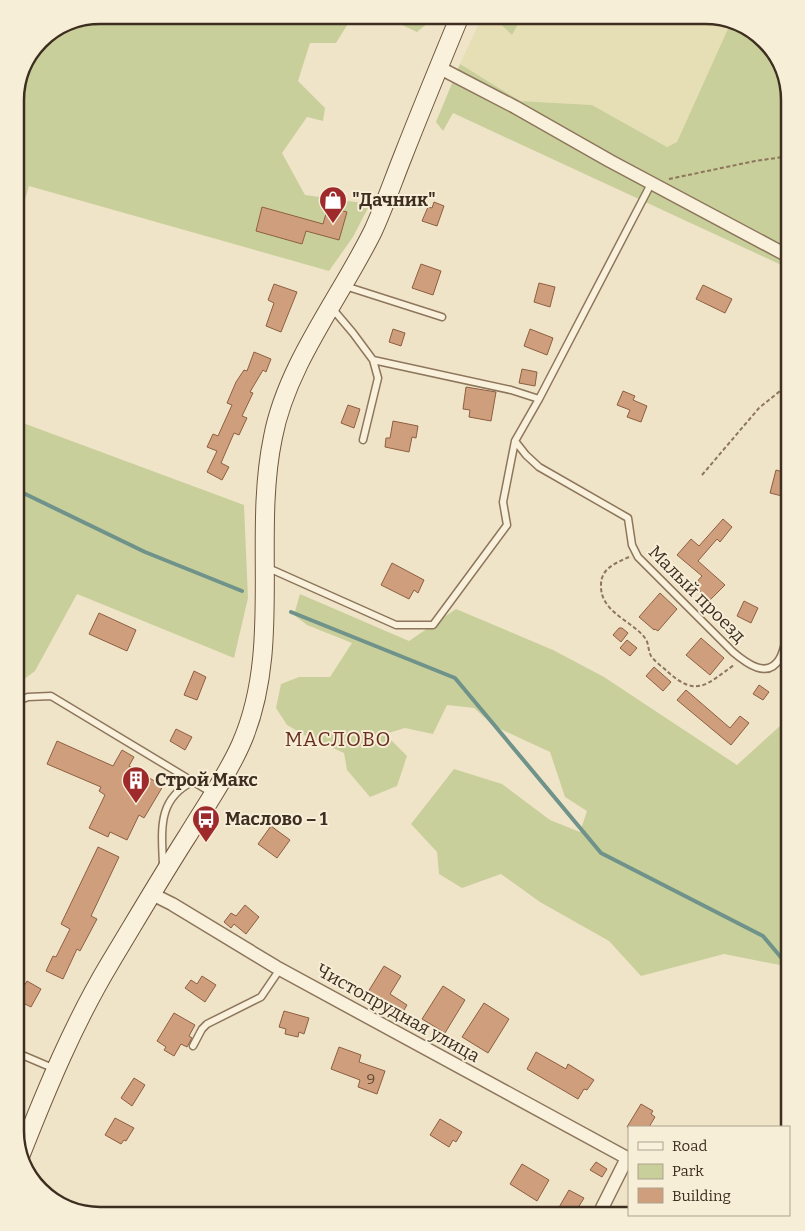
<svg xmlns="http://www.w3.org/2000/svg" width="805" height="1231" viewBox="0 0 805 1231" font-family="Bitter,serif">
  <rect width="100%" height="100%" fill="#f0e4c8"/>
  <!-- farmland -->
  <path fill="#e6deb5" d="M 711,15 L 731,22 L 677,142 L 667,147 L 592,105 L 520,101 L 460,64 L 482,17 L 493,17 L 512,34 L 522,17 Z"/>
  <!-- green -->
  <path fill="#c9cf9b" d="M 493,17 L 522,17 L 512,35 Z
    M 387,18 L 434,18 L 417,32 Z
    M 351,19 L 336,43 L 310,43 L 298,81 L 325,108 L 323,121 L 307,117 L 282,153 L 305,195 L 370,204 L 353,237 L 329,271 L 29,186 L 15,233 L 15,94 L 40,40 L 67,21 Z
    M 731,22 L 752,29 L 779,58 L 790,100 L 790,269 L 453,113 L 443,131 L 436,122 L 460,64 L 520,101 L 592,105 L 667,147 L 677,142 Z
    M 15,420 L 244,505 L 248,598 L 234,658 L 77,594 L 35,671 L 15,686 Z
    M 300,594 L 409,641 L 456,609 L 553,650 L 604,677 L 737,765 L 790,717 L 790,967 L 724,954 L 641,976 L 609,941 L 540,902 L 501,874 L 462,888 L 439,874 L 437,852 L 411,824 L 454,769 L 502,784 L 550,820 L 580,832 L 587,811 L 565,797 L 550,752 L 494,726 L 474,708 L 447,705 L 433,734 L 405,728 L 385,734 L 407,756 L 397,786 L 370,797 L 347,770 L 344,753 L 306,736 L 287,725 L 276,708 L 281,684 L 299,677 L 330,677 L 352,643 L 307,625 L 294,615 Z"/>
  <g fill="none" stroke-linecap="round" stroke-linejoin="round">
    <!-- stream -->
    <path stroke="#6f938a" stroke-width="4" d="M 15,489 L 145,552 L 242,591
      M 291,612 L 455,678 L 601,853 L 763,936 L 790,968"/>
  </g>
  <!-- building -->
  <path fill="#cf9f7d" stroke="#8d5f41" d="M 434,202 L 444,206 L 437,226 L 422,221 L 428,207 L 432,208 Z
    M 262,207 L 323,224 L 328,207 L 347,212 L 339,240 L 306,231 L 302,244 L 256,231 Z
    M 421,264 L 441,271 L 433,295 L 412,288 Z
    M 539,283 L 555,287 L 550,307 L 534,302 Z
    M 274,284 L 297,292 L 281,332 L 266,326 L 274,303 L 268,300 Z
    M 703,285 L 732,299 L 725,313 L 696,299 Z
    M 393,329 L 405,333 L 401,346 L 389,342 Z
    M 530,329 L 553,338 L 547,355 L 524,346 Z
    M 254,352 L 271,359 L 266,372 L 263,370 L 250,392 L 253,393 L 242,416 L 247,418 L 239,435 L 234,433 L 221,463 L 229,467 L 222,480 L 207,472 L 217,451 L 207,447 L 213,434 L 218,436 L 232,405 L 227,403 L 236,382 L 244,370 L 247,371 Z
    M 522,369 L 537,372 L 535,386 L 519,383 Z
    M 466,387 L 496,392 L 491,421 L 469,417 L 470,410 L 463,409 Z
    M 623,391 L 635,396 L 633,400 L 647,406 L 641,422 L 627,417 L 630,410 L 617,405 Z
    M 348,405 L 360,409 L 354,428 L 341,423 Z
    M 393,421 L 418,426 L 416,438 L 412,437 L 409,452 L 385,447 L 386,438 L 390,438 Z
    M 776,470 L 790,474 L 790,498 L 770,493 Z
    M 723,519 L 732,527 L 720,542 L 717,539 L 698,561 L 725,585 L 710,600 L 694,585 L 702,576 L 677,555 L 691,539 L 699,546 Z
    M 392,563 L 424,580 L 418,593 L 414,590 L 409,599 L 381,585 Z
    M 660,593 L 677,609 L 658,631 L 655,629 L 654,630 L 639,617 Z
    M 744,601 L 758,608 L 751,623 L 737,616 Z
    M 99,613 L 136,630 L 127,651 L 89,634 Z
    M 619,628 L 622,628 L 628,633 L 621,642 L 613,635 Z
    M 701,638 L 724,658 L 710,675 L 686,655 Z
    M 627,640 L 637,648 L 630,656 L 620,648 Z
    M 654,667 L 671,682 L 663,691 L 646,676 Z
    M 194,671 L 206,677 L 197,700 L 184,695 Z
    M 759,685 L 769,692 L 763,700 L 753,694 Z
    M 686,690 L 730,728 L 740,716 L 749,723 L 731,745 L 677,700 Z
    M 176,729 L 192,737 L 185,750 L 170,741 Z
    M 57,741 L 113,766 L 122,750 L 134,757 L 129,766 L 163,786 L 144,818 L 139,815 L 127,840 L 110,832 L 108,837 L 89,828 L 105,795 L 99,791 L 101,787 L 47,764 Z
    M 271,826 L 290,840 L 277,858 L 258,844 Z
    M 98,847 L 119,857 L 91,916 L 97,919 L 80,951 L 77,949 L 63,979 L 46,971 L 53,956 L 56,957 L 70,929 L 61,924 Z
    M 245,905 L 259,917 L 246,934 L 234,924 L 231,928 L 224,922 L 231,913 L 236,916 Z
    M 384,966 L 401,976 L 390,994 L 407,1005 L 401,1015 L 388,1007 L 390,1005 L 368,992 Z
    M 202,976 L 216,985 L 205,1002 L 185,988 L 191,980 L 197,984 Z
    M 27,981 L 41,989 L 31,1007 L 21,1002 L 24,995 L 20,993 Z
    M 443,986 L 465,1000 L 445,1033 L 422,1019 Z
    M 484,1003 L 509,1019 L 488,1053 L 462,1037 Z
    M 284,1011 L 309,1018 L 304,1034 L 299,1032 L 298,1037 L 285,1034 L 286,1029 L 279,1027 Z
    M 174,1013 L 195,1025 L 189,1036 L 192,1038 L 187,1047 L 181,1044 L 174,1056 L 164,1050 L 166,1047 L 157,1041 Z
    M 339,1047 L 361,1055 L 359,1062 L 385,1071 L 377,1094 L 358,1087 L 360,1080 L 331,1069 Z
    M 536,1052 L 566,1069 L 568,1064 L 594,1080 L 587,1090 L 584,1089 L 578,1099 L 527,1069 Z
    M 134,1078 L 145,1085 L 132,1106 L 121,1098 Z
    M 641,1104 L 653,1111 L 651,1114 L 655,1117 L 649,1127 L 627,1127 Z
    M 115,1118 L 134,1128 L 126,1141 L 124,1140 L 121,1144 L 105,1135 Z
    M 440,1119 L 462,1132 L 456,1142 L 453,1140 L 449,1147 L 430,1135 Z
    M 596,1162 L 607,1169 L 602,1177 L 590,1170 Z
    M 522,1164 L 549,1180 L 537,1201 L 510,1184 Z
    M 569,1190 L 584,1198 L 573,1216 L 570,1216 L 558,1209 Z"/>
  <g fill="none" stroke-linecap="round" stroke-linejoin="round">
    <!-- lane casing -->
    <g stroke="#8d765c" stroke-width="9">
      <path id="lane" d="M 345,286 L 442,317
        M 331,307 L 353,333 L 373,360 L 511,390 L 539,399
        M 363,440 L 378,378 L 373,360
        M 515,441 L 526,455 L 539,467 L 628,518 L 632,545 L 638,557 L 733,652 C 746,663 768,680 780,658 C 785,648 787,634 790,623
        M 266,567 L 396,625 L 433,625 L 507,525 L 503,502 L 515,441 L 539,399 L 652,182
        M 15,702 L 28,697 L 51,696 L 212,793
        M 163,866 C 162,831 156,799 194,781
        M 193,1046 L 202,1029 L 207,1024 L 261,997 L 280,969
        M 15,1052 L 55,1069
        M 51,1198 L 67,1206"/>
    </g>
    <!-- street casing -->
    <g stroke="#8d765c" stroke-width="15">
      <path id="street" d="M 438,67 L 515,107 L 610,161 L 790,257
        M 152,894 L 172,904 L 276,967 L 629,1159
        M 598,1216 L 627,1158"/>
    </g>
    <!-- secondary casing -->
    <g stroke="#6f573f" stroke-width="20">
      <path id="secondary" d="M 21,1154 C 47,1088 74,1023 110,963 C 136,920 161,877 188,835 C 206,805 227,776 241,744 C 283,649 252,537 273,437 C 287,364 340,298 373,231 C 384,207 393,181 403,156 C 421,110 440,64 459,18"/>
    </g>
    <!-- path -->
    <path stroke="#8d765c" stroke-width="2" stroke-dasharray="4 2.5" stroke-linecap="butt" d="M 669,179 L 755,161 L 790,156
      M 702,475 L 759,408 L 790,383
      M 629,557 C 616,563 601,568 601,585 C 600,612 631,620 645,638 C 649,643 648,651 651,656 C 655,662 663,667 668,672 C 697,698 707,684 734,665"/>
    <!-- lane -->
    <use href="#lane" stroke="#faf1dc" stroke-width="6"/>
    <!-- street -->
    <use href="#street" stroke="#faf1dc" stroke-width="12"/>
    <!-- secondary -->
    <use href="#secondary" stroke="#faf1dc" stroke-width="18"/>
  </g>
  <!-- icons -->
  <defs>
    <g id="shop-pin" transform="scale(1.4375)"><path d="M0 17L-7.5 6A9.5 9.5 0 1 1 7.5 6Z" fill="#9e2a2b" stroke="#f7eed8"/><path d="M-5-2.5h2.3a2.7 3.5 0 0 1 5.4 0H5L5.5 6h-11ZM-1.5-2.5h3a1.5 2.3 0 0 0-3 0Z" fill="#fff"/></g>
    <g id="building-pin" transform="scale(1.4375)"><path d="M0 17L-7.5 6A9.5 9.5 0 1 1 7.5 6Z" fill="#9e2a2b" stroke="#f7eed8"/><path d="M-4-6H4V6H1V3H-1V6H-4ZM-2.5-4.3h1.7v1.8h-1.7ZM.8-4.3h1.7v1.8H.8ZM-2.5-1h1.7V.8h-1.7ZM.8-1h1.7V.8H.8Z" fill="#fff"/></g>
    <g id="bus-pin" transform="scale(1.4375)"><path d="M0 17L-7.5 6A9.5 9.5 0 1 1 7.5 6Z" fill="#9e2a2b" stroke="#f7eed8"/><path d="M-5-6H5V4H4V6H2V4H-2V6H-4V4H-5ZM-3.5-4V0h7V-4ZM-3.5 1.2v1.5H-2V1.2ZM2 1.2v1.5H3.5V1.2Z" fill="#fff"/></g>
  </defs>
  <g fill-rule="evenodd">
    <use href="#shop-pin" x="333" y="200"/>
    <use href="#building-pin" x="136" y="780"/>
    <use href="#bus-pin" x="206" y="819"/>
  </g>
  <g text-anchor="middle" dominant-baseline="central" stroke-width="4" stroke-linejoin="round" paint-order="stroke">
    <!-- number labels -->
    <g font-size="15" fill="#624a37">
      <text x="371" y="1079">9</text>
    </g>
    <!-- poi labels -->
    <g font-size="18" font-weight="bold" fill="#3d2e20" stroke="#f7eed8" text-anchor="start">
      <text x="352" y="200">"Дачник"</text>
      <text x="155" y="780">Строй Макс</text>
      <text x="225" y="819">Маслово – 1</text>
    </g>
    <!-- street labels -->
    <g font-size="18" fill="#3d2e20" stroke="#f7eed8">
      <text transform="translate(697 594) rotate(45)">Малый проезд</text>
      <text transform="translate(398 1013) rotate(29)">Чистопрудная улица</text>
    </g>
    <!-- quarter labels -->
    <g font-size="20" letter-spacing="1" fill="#6b2e1e" stroke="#f7eed8">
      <text x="338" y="739">МАСЛОВО</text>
    </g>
  </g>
  <!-- crop -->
  <path d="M0 0H805V1231H0ZM100 24H705A76 76 0 0 1 781 100V1131A76 76 0 0 1 705 1207H100A76 76 0 0 1 24 1131V100A76 76 0 0 1 100 24Z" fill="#f7eed8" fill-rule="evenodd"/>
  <path fill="none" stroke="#3d2e20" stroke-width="2.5" d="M100 24H705A76 76 0 0 1 781 100V1131A76 76 0 0 1 705 1207H100A76 76 0 0 1 24 1131V100A76 76 0 0 1 100 24Z"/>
  <!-- legend -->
  <rect x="628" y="1126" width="162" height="90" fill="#f7eed8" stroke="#ada18e"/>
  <rect x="638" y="1142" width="25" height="8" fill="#faf1dc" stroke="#ada18e"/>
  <text x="672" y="1151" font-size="15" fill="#3d2e20">Road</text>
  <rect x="638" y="1164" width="25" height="15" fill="#c9cf9b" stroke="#ada18e"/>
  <text x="672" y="1176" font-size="15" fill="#3d2e20">Park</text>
  <rect x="638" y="1188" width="25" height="15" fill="#cf9f7d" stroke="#ada18e"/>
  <text x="672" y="1201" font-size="15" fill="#3d2e20">Building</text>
</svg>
